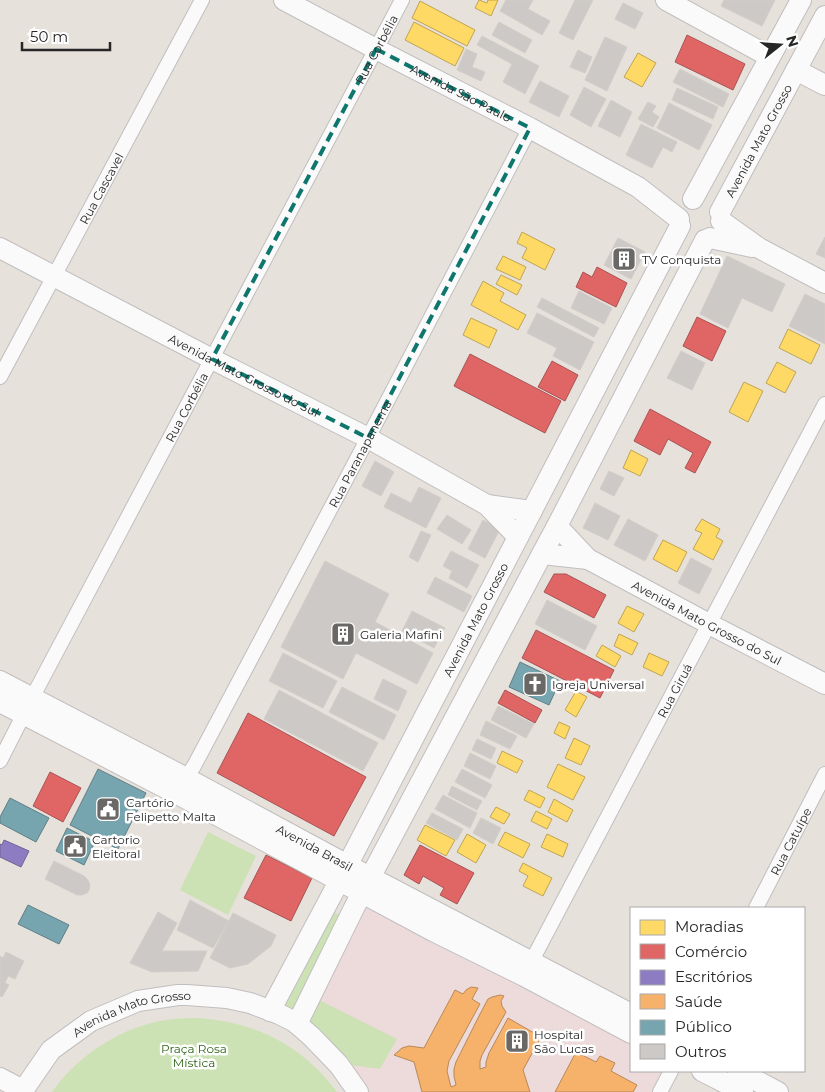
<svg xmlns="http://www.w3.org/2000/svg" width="825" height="1092" viewBox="0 0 825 1092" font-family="Montserrat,sans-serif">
  <rect width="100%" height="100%" fill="#e7e1dc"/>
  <!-- medical -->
  <path fill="#eddada" d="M 371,907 L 631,1040 L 631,1071 L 662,1071 L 651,1092 L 371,1092 L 360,1077 L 339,1055 L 317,999 L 363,913 L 366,910 Z"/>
  <!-- green -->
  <path fill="#cce2b4" d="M 208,832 L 256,856 L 228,915 L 180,890 Z
    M 334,913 L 339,914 L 292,1015 L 283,1010 Z
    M 317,999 L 397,1039 L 380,1069 L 351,1065 L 309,1021 L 309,1016 Z
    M 198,1018 C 255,1022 302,1045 337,1092 L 52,1092 C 75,1060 109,1035 148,1024 C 163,1019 181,1018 198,1018 Z"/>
  <!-- homes -->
  <path fill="#ffd966" stroke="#bea453" d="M 479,0 L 487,3 L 488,0 L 498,0 L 491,16 L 475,8 Z
    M 420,1 L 475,30 L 467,46 L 412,18 Z
    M 414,22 L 464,48 L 455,66 L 405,40 Z
    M 638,53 L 656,63 L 642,87 L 624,77 Z
    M 522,232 L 555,249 L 545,270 L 522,258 L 527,248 L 517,243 Z
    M 503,256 L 526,267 L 520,280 L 496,269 Z
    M 501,275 L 522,285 L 517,295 L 496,284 Z
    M 483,281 L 504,293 L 500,301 L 526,315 L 518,330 L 471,305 Z
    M 471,318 L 497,330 L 489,348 L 463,335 Z
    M 788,329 L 820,345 L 811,364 L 779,348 Z
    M 777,362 L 796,372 L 785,393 L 766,383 Z
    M 744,382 L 763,391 L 748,422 L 729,412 Z
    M 631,450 L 648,459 L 640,476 L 623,468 Z
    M 702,519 L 720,529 L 716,537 L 723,541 L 713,560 L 693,549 L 702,533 L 695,530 Z
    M 663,540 L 687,552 L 677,572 L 653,559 Z
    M 627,606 L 644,614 L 634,632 L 618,623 Z
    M 619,634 L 638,643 L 632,655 L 614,646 Z
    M 602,645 L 621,656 L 615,667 L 596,656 Z
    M 649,653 L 669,662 L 662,676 L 643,667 Z
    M 576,691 L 587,697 L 576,717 L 565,710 Z
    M 559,722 L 570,727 L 565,739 L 554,733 Z
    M 574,738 L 590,746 L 581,765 L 565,758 Z
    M 502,751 L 523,761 L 517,773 L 497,763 Z
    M 558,764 L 585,777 L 573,800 L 547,787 Z
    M 529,790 L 545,798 L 540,808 L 524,800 Z
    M 554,799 L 573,810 L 567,822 L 548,812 Z
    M 496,807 L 510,814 L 504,824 L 490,817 Z
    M 536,811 L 552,819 L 547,829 L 531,821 Z
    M 425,825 L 455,840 L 446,856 L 417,840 Z
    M 505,832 L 530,844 L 523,858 L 498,845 Z
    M 467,834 L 486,845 L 476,863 L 457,852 Z
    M 547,834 L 568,844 L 563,857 L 541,847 Z
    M 523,863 L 552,878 L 543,896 L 523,886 L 528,876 L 519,871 Z"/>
  <!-- shops -->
  <path fill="#e06666" stroke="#a85353" d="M 687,35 L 745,64 L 733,90 L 675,62 Z
    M 597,267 L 627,283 L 616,307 L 576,287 L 583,272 L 592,277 Z
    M 697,317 L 726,331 L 712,361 L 683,346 Z
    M 470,354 L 561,401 L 545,433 L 454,386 Z
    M 552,361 L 578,375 L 565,401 L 538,387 Z
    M 650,409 L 711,442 L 695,473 L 685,468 L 693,453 L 668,439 L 660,455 L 634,441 Z
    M 554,574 L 566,574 L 606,595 L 594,618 L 544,592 Z
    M 536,630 L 614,670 L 600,698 L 522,658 Z
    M 505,690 L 542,710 L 535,723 L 498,703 Z
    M 248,713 L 366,777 L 334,836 L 217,773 Z
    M 50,772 L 81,788 L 63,822 L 33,806 Z
    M 420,845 L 474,873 L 457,904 L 440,895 L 444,888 L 423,876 L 419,884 L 404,875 Z
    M 266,855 L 312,878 L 291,921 L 244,898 Z"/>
  <!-- offices -->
  <path fill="#8e7cc3" stroke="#6f6294" d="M 4,840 L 29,851 L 21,867 L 0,857 L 0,844 L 2,845 Z"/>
  <!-- health -->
  <path fill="#f6b26b" stroke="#b88857" d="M 471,987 L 478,988 L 472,999 L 480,1004 L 449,1061 L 447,1071 L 451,1087 L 456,1085 L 454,1076 L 454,1069 L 456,1062 L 480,1014 L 488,999 L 492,997 L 500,995 L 504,996 L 501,1001 L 502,1006 L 506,1012 L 482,1055 L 480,1061 L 480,1069 L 486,1067 L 486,1062 L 489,1053 L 508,1018 L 541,1037 L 523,1070 L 530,1092 L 422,1092 L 414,1062 L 394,1055 L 402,1048 L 409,1046 L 424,1048 L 455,990 L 463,994 L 466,990 Z
    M 576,1052 L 596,1062 L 600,1056 L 615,1063 L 611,1071 L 637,1085 L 633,1092 L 555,1092 Z"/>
  <!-- public -->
  <path fill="#76a5af" stroke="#5e7f86" d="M 520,662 L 560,681 L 549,705 L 509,687 Z
    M 98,769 L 146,793 L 118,849 L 70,825 Z
    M 10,798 L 49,818 L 36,842 L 0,823 L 0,817 Z
    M 67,828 L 95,842 L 84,865 L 56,851 Z
    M 28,905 L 69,925 L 59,944 L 18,924 Z"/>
  <!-- building -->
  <path fill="#cdc9c6" stroke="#d2cdc8" d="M 506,0 L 533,0 L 528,9 L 550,21 L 542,35 L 500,11 Z
    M 575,0 L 593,0 L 573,40 L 559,33 Z
    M 724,0 L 775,0 L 762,26 L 721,6 Z
    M 623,3 L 643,13 L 635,29 L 615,19 Z
    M 499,22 L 532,40 L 525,53 L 492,35 Z
    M 482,36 L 539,66 L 525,94 L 503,82 L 512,64 L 477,45 Z
    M 605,37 L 627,47 L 607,91 L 585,80 Z
    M 466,49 L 477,54 L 472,67 L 485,72 L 481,81 L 457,70 Z
    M 578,50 L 592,57 L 585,73 L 570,67 Z
    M 680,69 L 729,94 L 723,107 L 673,82 Z
    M 540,81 L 569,96 L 559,117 L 529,102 Z
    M 584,87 L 606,99 L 591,127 L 570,115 Z
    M 677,88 L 718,107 L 713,119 L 672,100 Z
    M 611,100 L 632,112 L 620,137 L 598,126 Z
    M 648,102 L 656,106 L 652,112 L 659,117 L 653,127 L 638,119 Z
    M 669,103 L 712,125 L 699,150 L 657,128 Z
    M 641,124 L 677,142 L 672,152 L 663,147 L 652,168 L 626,155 Z
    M 825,237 L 825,258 L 816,254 Z
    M 618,238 L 645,252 L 631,279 L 604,265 Z
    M 727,256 L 785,284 L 772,312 L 742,298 L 728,328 L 700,314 Z
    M 579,291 L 612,308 L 604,324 L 571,308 Z
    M 805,294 L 825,304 L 825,344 L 789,326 Z
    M 542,298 L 599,328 L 594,337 L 537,307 Z
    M 537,313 L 594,342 L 580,370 L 553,356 L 557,348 L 527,333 Z
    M 681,351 L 705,363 L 692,390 L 667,378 Z
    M 375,461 L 394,472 L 381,496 L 362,486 Z
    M 609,471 L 624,478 L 614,496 L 600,489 Z
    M 419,487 L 441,498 L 426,528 L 384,507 L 391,493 L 411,503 Z
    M 595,503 L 620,516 L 608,540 L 583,528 Z
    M 447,515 L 471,530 L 462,544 L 437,529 Z
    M 628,519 L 658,535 L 645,561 L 614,545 Z
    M 483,520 L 500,529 L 485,558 L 468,549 Z
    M 421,531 L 431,535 L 418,562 L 409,557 Z
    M 451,551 L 479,565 L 467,588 L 449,578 L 452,571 L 443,566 Z
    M 691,558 L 712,569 L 699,594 L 678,583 Z
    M 325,561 L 389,594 L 375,622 L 433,653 L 417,684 L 356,653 L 343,679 L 281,647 Z
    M 435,577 L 472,596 L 464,612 L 427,593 Z
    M 547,600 L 597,626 L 585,650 L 535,624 Z
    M 412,611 L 445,628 L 434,648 L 402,631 Z
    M 283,653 L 337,681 L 323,708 L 269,681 Z
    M 383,679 L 407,691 L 398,711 L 374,699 Z
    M 342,687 L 396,715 L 384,740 L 329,712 Z
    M 279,690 L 378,743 L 363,771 L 264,719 Z
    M 498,706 L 534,724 L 526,738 L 491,720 Z
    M 486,721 L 517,736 L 510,749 L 480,735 Z
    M 477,739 L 496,748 L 491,759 L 472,750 Z
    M 470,753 L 496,766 L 490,779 L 464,766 Z
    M 462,769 L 492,785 L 485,798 L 455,782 Z
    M 452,786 L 482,801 L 477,810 L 448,795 Z
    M 443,795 L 477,813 L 470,828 L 435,809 Z
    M 432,813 L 463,829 L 457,840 L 426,823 Z
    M 481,818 L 501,828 L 493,844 L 473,833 Z
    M 54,861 L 84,876 L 88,880 L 90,885 L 89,890 L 87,893 L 82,895 L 77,895 L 45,879 Z
    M 190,900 L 229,921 L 213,948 L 177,930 Z
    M 158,912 L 177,923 L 162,951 L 207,951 L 198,971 L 152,972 L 130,963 Z
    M 233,913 L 276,935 L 271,946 L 248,964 L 230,968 L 210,958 Z
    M 6,952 L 24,961 L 15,979 L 8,976 L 5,983 L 9,985 L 2,997 L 0,996 L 0,956 L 3,958 Z"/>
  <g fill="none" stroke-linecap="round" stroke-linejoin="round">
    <!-- street casing -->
    <g stroke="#c0bebe" stroke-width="16">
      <g id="street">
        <path id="s1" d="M 0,377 L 202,0"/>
        <path id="s2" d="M 0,761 L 32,698 L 402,0"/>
        <path id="s3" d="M 186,778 L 194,766 L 368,438 L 530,128"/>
        <path id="s4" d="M 756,908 L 825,774"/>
        <path id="s5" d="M 527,970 L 825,404"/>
        <path d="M 660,1092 L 671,1071"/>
      </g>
    </g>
    <!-- secondary casing -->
    <g stroke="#c0bebe" stroke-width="22">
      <g id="secondary">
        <path id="s6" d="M 284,0 L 376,49 L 530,128 L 638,187 L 679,219"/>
        <path d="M 666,0 L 770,57"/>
        <path d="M 796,70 L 825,85"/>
        <path d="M 693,199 L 801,0"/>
        <path id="s7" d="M 720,212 L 825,16"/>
        <path d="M 721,221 L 759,248 L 825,283"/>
        <path d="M 710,238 L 752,247"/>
        <path id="s8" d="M 0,248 L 212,359 L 368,438 L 487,505 L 518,537"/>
        <path d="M 487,505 L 532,511"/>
        <path id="s9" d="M 557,526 L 588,559 L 709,624 L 825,684"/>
        <path d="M 542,554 L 588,559"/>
        <path id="s10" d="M 0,681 L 177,773 L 366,875 L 631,1014"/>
        <path d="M 0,702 L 183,797 L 433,931 L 524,976 L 631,1033"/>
        <path id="s11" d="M 270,1011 L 336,887 L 680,226"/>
        <path d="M 297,1024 L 354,908 L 542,554 L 557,526 L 705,240"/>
        <path d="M 702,1071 L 743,1092"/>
        <path d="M 738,1071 L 778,1092"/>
        <path d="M 0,1078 L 23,1090"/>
        <path id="s12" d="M 22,1092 L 51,1050 L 91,1021 L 138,1001 L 178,995 L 187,995 L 227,998 L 250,1003 L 279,1014 L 295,1022 L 312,1037 L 339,1065 L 358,1092"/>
      </g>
    </g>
    <!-- street -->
    <use href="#street" stroke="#fbfafa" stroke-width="14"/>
    <!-- secondary -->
    <use href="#secondary" stroke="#fbfafa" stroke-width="20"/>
  </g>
  <!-- marked area -->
  <path fill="none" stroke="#0f766e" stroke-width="4" stroke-dasharray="10 6" stroke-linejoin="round" d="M 376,49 L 530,128 L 368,438 L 212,359 Z"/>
  <!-- icons -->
  <defs>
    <g id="building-square" transform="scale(1.25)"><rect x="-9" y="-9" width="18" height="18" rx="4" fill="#6a6866" stroke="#fff"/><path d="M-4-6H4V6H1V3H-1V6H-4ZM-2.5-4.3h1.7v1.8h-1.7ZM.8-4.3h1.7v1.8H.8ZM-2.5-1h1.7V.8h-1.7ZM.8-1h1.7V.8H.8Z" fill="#fff"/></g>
    <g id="church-square" transform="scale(1.25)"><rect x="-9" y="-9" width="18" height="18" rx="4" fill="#6a6866" stroke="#fff"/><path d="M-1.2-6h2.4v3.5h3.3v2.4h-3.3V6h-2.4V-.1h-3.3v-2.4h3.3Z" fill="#fff"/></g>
    <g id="civic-square" transform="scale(1.25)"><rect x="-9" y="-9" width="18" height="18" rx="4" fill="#6a6866" stroke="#fff"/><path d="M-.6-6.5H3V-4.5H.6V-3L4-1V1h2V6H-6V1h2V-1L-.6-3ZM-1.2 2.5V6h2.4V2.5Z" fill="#fff"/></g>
  </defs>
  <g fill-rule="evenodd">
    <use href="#building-square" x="624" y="259"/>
    <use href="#building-square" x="343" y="634"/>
    <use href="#church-square" x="535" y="684"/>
    <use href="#civic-square" x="108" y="809"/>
    <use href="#civic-square" x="75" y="846"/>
    <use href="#building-square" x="517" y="1041"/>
  </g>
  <g text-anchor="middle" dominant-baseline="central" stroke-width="5" stroke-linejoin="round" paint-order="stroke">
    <!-- street labels -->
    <g font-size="12" fill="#272727" stroke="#fff">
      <text stroke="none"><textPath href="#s2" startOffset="805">Rua Corbélia</textPath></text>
      <text stroke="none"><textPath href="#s6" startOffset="200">Avenida São Paulo</textPath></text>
      <text stroke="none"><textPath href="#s7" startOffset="81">Avenida Mato Grosso</textPath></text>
      <text stroke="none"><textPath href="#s1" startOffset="214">Rua Cascavel</textPath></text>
      <text stroke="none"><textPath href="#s8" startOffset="275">Avenida Mato Grosso do Sul</textPath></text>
      <text stroke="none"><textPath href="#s2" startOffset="400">Rua Corbélia</textPath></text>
      <text stroke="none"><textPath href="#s3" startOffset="368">Rua Paranapanema</textPath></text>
      <text stroke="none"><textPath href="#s11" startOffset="442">Avenida Mato Grosso</textPath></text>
      <text stroke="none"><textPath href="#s9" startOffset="180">Avenida Mato Grosso do Sul</textPath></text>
      <text stroke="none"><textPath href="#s5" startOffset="316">Rua Giruá</textPath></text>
      <text stroke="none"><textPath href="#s4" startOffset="75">Rua Catuípe</textPath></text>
      <text stroke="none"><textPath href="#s10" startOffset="356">Avenida Brasil</textPath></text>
      <text stroke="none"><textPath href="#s12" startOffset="142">Avenida Mato Grosso</textPath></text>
    </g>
    <!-- poi labels -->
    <g font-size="12" fill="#272727" stroke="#fff" text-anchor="start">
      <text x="642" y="259">TV Conquista</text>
      <text x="360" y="634">Galeria Mafini</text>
      <text x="552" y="684">Igreja Universal</text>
      <text x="126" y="802">Cartório<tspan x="126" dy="14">Felipetto Malta</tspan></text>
      <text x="92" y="839">Cartorio<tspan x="92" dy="14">Eleitoral</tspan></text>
      <text x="534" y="1034">Hospital<tspan x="534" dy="14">São Lucas</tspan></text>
    </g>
    <!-- park labels -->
    <g font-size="12" fill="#2e6417" stroke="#fff">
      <text x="194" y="1048">Praça Rosa<tspan x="194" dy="14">Mística</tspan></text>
    </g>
  </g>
  <!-- legend -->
  <rect x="630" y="907" width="175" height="165" fill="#ffffff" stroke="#a9a9a9"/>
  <rect x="640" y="920" width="25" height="15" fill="#ffd966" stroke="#a9a9a9"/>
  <text x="675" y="932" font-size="15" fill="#272727">Moradias</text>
  <rect x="640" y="944" width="25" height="15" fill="#e06666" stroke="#a9a9a9"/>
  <text x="675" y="957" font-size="15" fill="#272727">Comércio</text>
  <rect x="640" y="970" width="25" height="15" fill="#8e7cc3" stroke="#a9a9a9"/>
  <text x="675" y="982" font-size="15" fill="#272727">Escritórios</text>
  <rect x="640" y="994" width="25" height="15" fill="#f6b26b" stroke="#a9a9a9"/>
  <text x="675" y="1007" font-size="15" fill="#272727">Saúde</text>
  <rect x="640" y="1020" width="25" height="15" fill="#76a5af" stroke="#a9a9a9"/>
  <text x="675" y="1032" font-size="15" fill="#272727">Público</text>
  <rect x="640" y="1044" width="25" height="15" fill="#cdc9c6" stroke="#a9a9a9"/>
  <text x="675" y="1057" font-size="15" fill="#272727">Outros</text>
  <!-- north arrow -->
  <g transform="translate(780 45) rotate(73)" stroke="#ffffff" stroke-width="4" paint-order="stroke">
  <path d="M0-4L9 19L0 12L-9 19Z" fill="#272727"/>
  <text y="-8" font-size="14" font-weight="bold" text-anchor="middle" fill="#272727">N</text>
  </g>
  <!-- scale -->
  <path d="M22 42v8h88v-8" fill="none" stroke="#272727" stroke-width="2.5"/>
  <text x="30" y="42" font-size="15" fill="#272727" stroke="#ffffff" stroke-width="4" paint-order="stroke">50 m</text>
</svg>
